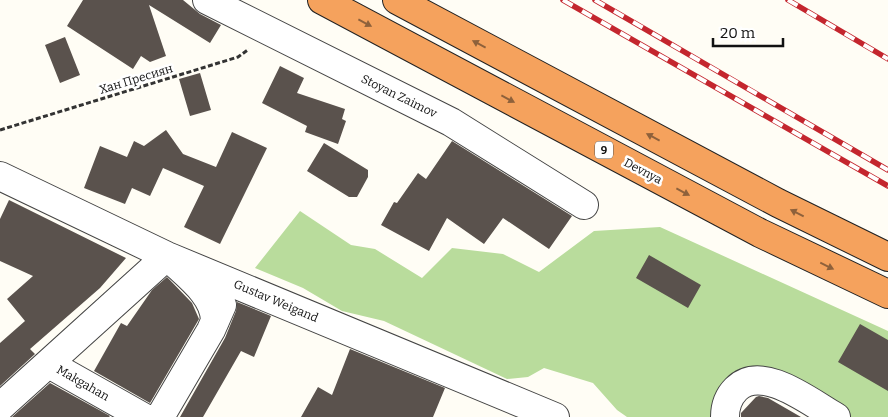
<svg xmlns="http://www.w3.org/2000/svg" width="888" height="417" viewBox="0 0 888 417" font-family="Bitter,serif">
  <rect width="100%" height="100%" fill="#fffdf5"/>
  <!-- forest -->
  <path fill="#b9dc9c" d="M 300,211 L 351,245 L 375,249 L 422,278 L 452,248 L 503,254 L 539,272 L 594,231 L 660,227 L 888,331 L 888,417 L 846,417 L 818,398 L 801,379 L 759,368 L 718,417 L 627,417 L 617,410 L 593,383 L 544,368 L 528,377 L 507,379 L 384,321 L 342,311 L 303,288 L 255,268 Z"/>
  <!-- building -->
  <path fill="#5a524d" d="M 83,0 L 183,0 L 200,14 L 221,25 L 210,43 L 149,5 L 166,56 L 150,62 L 141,56 L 133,69 L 67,26 Z
    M 65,37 L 80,75 L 60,83 L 45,45 Z
    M 280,66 L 304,78 L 297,93 L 345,109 L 342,119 L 346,121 L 338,144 L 305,132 L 307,126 L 262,103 Z
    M 200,73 L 211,110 L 190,116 L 179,79 Z
    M 166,130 L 183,154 L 216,167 L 232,132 L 267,148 L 220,244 L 184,227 L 204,186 L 163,168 L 150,196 L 132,188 L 125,204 L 84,188 L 100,146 L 127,157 L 134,141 L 144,146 Z
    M 452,141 L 572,216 L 549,249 L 503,218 L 484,244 L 447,218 L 429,251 L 381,225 L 394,202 L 397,203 L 418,173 L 426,179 Z
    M 324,143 L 368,170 L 368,177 L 357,197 L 349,197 L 307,171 Z
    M 9,200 L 126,258 L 100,288 L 30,349 L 35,354 L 0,386 L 0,343 L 25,321 L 7,299 L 33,276 L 0,261 L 0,219 Z
    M 649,255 L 701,285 L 688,308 L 636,278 Z
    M 167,277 L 192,303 L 199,319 L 150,403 L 94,371 L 121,323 L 127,326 L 152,290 Z
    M 237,302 L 271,316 L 254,357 L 241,351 L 203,417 L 180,417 L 225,338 L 236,311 Z
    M 860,324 L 888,340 L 888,391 L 838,362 Z
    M 350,349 L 445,388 L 433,417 L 301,417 L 318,387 L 332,395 Z
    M 50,383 L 110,416 L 109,417 L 12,417 Z
    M 759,396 L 768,398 L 801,417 L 741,417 L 741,413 L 756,397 Z"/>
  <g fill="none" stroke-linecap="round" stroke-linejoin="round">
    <!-- minor casing -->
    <g stroke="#444" stroke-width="30">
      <path id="minor" d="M 207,0 L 451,122 L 584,205
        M 0,176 L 167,256 L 555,417
        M 49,364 L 143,417
        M 0,407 L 167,256 C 185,274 215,294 215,321
        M 160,417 L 211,330 L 222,305
        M 725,417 C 725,406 728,397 736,389 C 762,363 811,403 836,417"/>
    </g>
    <!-- highway casing -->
    <g stroke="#222" stroke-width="30">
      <path id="highway" d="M 322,0 L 760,233 L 888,294
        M 397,0 L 778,203 L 888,257"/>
    </g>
    <!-- path -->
    <path stroke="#333" stroke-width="3" stroke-dasharray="5 2.5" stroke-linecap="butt" d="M 0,130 L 238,57 L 249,49"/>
    <!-- minor -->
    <use href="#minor" stroke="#fff" stroke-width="28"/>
    <!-- highway -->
    <use href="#highway" stroke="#f5a25d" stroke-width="28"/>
    <!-- rail casing -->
    <g stroke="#c4262e" stroke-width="5.5">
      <path id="rail" d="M 563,0 L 888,186
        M 595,0 L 888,170
        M 788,0 L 888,59"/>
    </g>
    <!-- rail -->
    <use href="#rail" stroke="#fff" stroke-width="4" stroke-dasharray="11" stroke-linecap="butt"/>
  </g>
  <!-- one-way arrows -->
  <defs><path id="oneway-solid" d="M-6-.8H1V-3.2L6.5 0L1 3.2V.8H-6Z" transform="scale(1.25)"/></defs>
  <g fill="#8e613b">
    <use href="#oneway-solid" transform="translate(365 23) rotate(28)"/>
    <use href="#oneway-solid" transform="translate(479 44) rotate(-152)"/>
    <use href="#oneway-solid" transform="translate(508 99) rotate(28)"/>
    <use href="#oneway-solid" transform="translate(653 137) rotate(-152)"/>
    <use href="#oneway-solid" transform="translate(683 192) rotate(28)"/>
    <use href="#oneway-solid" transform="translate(797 213) rotate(-153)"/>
    <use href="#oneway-solid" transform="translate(827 266) rotate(26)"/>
  </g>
  <g text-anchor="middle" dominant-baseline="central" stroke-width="5" stroke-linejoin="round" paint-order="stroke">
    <!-- shield labels -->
    <rect fill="#fff" stroke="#585858" stroke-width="1" x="595" y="141.5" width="18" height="17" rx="4"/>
    <g font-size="11" font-weight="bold" fill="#111">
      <text x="604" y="150">9</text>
    </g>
    <!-- street labels -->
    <g font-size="12" fill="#111" stroke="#fff">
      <text transform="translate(136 79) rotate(-17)">Хан Пресиян</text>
      <text transform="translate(399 96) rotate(26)">Stoyan Zaimov</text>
      <text transform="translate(643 171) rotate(28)">Devnya</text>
      <text transform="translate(276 301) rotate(23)">Gustav Weigand</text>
      <text transform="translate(83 383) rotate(30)">Makgahan</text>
    </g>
  </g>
  <!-- scale -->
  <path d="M713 38v8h70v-8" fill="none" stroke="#111111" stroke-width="2.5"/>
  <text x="720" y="38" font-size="15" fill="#111111" stroke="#ffffff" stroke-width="4" paint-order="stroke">20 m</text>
</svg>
